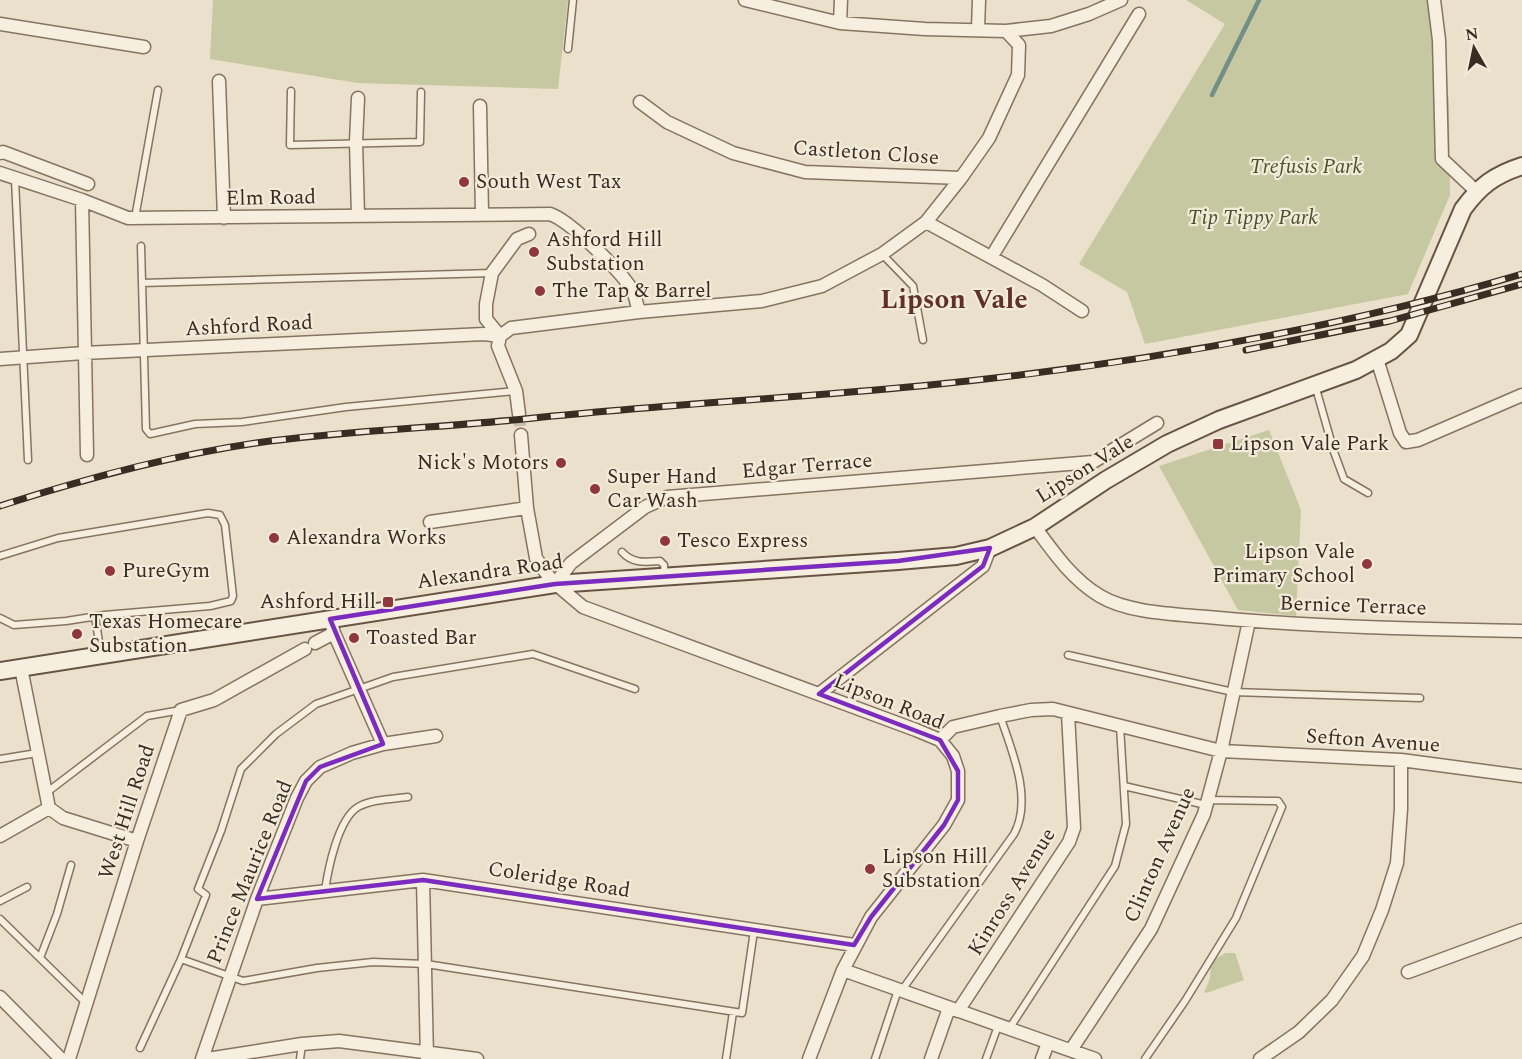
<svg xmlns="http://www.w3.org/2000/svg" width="1522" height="1059" viewBox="0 0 1522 1059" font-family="Spectral,serif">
  <rect width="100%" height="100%" fill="#ebe0cb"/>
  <!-- green -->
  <path fill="#c5c8a0" d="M 213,0 L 568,0 L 558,89 L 358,83 L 210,59 Z
    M 1186,0 L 1439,0 L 1449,103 L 1450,195 L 1408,294 L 1145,344 L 1127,292 L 1079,264 L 1225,24 Z
    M 1269,430 L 1301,510 L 1296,616 L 1238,610 L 1159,466 Z
    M 1226,953 L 1235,953 L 1244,980 L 1206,993 L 1204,992 C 1206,988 1209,982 1210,977 C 1212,960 1209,962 1226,953 Z"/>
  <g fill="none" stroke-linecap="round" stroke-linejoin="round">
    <!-- stream -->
    <path stroke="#728e86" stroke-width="4.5" d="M 1212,95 L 1259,0"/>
    <!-- minor-tunnel -->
    <path stroke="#c7bca9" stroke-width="12" stroke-dasharray="12 6" stroke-linecap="butt" d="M 519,414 L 521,435"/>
    <!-- service casing -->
    <g stroke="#867361" stroke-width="9">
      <path id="service" d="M 568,49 L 573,0
        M 291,91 L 290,145 L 420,142 L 421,92
        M 15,179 L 28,460
        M 135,218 L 158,90
        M 141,246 L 146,429 L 150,434 L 195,424 L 242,422 L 346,407 L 516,391
        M 882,254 L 913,286 L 923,340
        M 142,283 L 492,273
        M 1315,385 L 1334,452 L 1344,479 L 1368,493
        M 622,552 C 633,564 645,562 660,561 L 664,565 L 665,576
        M 0,556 L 58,538 L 208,513 L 220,515 L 225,525 L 233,596 L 231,601 L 210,606 L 104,615 L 66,621 L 14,625 L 0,618
        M 95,617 L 101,654
        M 1068,655 L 1233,692 L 1420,698
        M 0,759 L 37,753
        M 1124,786 L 1206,805
        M 46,793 L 147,716 L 181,710
        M 325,891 C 328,869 338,819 358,807 C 372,799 393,799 408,797
        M 0,901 L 27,887
        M 0,919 L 87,1004
        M 40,958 L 57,914 L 71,865
        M 181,959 L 243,981 L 317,968 L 373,962 L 426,964 L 742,1013 L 754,931
        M 902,990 L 1014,834 C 1033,799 1012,751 1000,716
        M 1009,1029 L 1115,866 L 1126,824 L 1120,726
        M 140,1048 L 181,959 L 206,895 L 198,889 L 221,831 L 241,769 L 276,734 L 316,704 L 393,677 L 533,654 L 635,689
        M 300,1059 L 302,1045
        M 726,1059 L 733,1012
        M 875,1059 L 898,990
        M 986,1059 L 998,1026
        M 1145,1059 L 1185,1001 L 1236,918 L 1282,807 L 1278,801 L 1208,800"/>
    </g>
    <!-- minor casing -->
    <g stroke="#867361" stroke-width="15">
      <path id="minor" d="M 745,0 L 840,23 L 925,29 L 1006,31 L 1051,26 L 1089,14 L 1121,0
        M 1434,0 L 1439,40 L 1442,159 L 1476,191
        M 840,23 L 841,0
        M 0,24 L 144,47
        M 978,29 L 979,0
        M 219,81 L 224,218
        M 358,98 L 356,142 L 358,216
        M 640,102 L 667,122 L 733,153 L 805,172 L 961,178
        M 480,106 L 482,214
        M 0,153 L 3,152 L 88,184
        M 0,173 L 82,200 L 128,218 L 550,214 C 569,220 626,275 634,294 C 636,299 637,306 639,312
        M 82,200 L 87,455
        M 926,222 L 1042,285 L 1082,311
        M 992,256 L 1139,14
        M 500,336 L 511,328 L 639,312 L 762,301 L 822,286 L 882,254 L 926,222 L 961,178 L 989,138 L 1018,75 L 1019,45 L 1006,31
        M 500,336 L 486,319 L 486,304 L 492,273 L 517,239 L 529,234
        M 500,336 L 498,346 L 516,391 L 519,414
        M 0,359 L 84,353 L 484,334 L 500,336
        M 1377,359 L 1400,433 L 1406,442 L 1418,440 L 1522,395
        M 521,435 L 527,508 L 536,558 L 551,580 L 583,607 L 916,730 L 940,740 L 953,756 L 958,771 L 958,800 L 944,825 L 871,917 L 843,970 L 809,1059
        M 430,522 L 527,508
        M 1035,527 C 1054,553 1072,579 1100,596 C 1128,613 1175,614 1207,617 C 1312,627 1417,629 1522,631
        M 555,584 L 571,563 L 645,507 L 667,497 L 1093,462 L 1157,423
        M 330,619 L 334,633 L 383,744
        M 315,643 L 334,633
        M 21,668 L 49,808 L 63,818 L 137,841
        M 819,694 L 983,566 L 990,548
        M 940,740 L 953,727 L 1000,716 L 1031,710 L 1053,709 L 1221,751 L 1401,760 L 1522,776
        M 0,836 L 49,808
        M 423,880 L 427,1058
        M 257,899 L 423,880 L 854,945
        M 843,970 L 1095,1059
        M 1408,972 L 1522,930
        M 0,997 L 61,1059
        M 958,1011 L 1069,842 L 1074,828 L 1068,713
        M 1071,1050 L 1151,929 L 1204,814 L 1221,751 L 1249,621
        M 69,1059 L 137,841 L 181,710 L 214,700 L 305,649
        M 202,1059 L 257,899 L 297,798 L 306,781 L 320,767 L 352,753 L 383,744 L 436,736
        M 207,1059 L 302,1044 L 339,1041 L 477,1059
        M 931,1059 L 949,1008
        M 1042,1059 L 1048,1043
        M 1260,1059 L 1299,1032 L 1332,1000 L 1363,956 L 1382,910 L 1397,863 L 1401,809 L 1401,760"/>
    </g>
    <!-- secondary casing -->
    <g stroke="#685444" stroke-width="20">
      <path id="secondary" d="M 0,671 L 555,584 L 898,561 L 956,556 L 990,548 L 1035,527 L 1106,480 L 1167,444 L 1219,420 L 1356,370 L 1391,351 L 1409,335 L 1463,209 C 1480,186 1494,175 1522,166"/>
    </g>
    <!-- service -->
    <use href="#service" stroke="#f6eede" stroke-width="6"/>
    <!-- minor -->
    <use href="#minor" stroke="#f6eede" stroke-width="12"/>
    <!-- secondary -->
    <use href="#secondary" stroke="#f6eede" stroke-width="16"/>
    <!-- rail casing -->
    <g stroke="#382c23" stroke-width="7">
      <path id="rail" d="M 1246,350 L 1390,321 L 1522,284
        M 0,506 C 84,479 168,456 256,443 C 348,430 441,428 534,418 C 662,405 792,398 920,386 C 1124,366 1326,332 1522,274"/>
    </g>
    <!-- rail -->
    <use href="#rail" stroke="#f3ebda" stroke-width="4.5" stroke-dasharray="14" stroke-linecap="butt"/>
  </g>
  <!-- marked area -->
  <path fill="none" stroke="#7b2cbf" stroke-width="4.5" stroke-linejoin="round" d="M 990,548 L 983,566 L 819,694 L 940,740 L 958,771 L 958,800 L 944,825 L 871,917 L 854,945 L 423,880 L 257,899 L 306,781 L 320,767 L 383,744 L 330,619 L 555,584 L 898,561 Z"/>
  <!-- markers -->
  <g fill="#8f373c" stroke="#f3ebda" stroke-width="2">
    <circle cx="464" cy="182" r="6"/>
    <circle cx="534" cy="252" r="6"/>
    <circle cx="540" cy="291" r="6"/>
    <rect x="1212" y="438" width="12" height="12" rx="3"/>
    <circle cx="561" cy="463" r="6"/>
    <circle cx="595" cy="489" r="6"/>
    <circle cx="274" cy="538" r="6"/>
    <circle cx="665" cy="541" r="6"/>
    <circle cx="1367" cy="564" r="6"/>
    <circle cx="110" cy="571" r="6"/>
    <rect x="382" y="596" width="12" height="12" rx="3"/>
    <circle cx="77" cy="634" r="6"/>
    <circle cx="354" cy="638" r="6"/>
    <circle cx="870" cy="869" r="6"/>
  </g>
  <g text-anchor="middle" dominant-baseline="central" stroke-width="4.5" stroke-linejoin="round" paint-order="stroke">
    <!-- street labels -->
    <g font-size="21" fill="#382c23" stroke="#f3ebda">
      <text transform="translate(866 153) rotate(4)">Castleton Close</text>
      <text transform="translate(271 198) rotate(-1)">Elm Road</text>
      <text transform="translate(249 326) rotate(-3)">Ashford Road</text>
      <text transform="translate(807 466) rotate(-5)">Edgar Terrace</text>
      <text transform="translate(1085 469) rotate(-32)">Lipson Vale</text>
      <text transform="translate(490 572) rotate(-8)">Alexandra Road</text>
      <text transform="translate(1353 606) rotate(2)">Bernice Terrace</text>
      <text transform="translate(889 702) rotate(22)">Lipson Road</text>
      <text transform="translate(1373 741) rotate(4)">Sefton Avenue</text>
      <text transform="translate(127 812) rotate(-72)">West Hill Road</text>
      <text transform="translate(1160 855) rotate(-66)">Clinton Avenue</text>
      <text transform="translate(250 872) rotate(-68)">Prince Maurice Road</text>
      <text transform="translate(559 880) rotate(9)">Coleridge Road</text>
      <text transform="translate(1012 892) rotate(-58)">Kinross Avenue</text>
    </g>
    <!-- park labels -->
    <g font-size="21" font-style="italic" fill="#4b532b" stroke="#f3ebda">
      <text x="1306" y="167">Trefusis Park</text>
      <text x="1253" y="218">Tip Tippy Park</text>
    </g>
    <!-- poi labels -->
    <g font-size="21" fill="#382c23" stroke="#f3ebda" text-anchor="start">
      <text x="476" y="182">South West Tax</text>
      <text x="546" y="240">Ashford Hill<tspan x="546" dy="24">Substation</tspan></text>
      <text x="552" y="291">The Tap &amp; Barrel</text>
      <text x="1230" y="444">Lipson Vale Park</text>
      <text x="549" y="463" text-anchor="end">Nick's Motors</text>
      <text x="607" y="477">Super Hand<tspan x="607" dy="24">Car Wash</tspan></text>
      <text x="286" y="538">Alexandra Works</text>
      <text x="677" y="541">Tesco Express</text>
      <text x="1355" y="552" text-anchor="end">Lipson Vale<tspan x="1355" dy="24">Primary School</tspan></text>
      <text x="122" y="571">PureGym</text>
      <text x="376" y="602" text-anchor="end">Ashford Hill</text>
      <text x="89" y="622">Texas Homecare<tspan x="89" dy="24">Substation</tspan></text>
      <text x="366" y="638">Toasted Bar</text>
      <text x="882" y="857">Lipson Hill<tspan x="882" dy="24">Substation</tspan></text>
    </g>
    <!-- district labels -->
    <g font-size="27" font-weight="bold" fill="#613026" stroke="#f3ebda">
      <text x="954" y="300">Lipson Vale</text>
    </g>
  </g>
  <!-- north arrow -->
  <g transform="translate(1474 48) rotate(351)" stroke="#f3ebda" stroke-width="4.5" paint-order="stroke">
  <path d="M0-4.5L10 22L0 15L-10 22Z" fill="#382c23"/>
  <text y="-9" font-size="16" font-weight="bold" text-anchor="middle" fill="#382c23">N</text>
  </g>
</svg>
